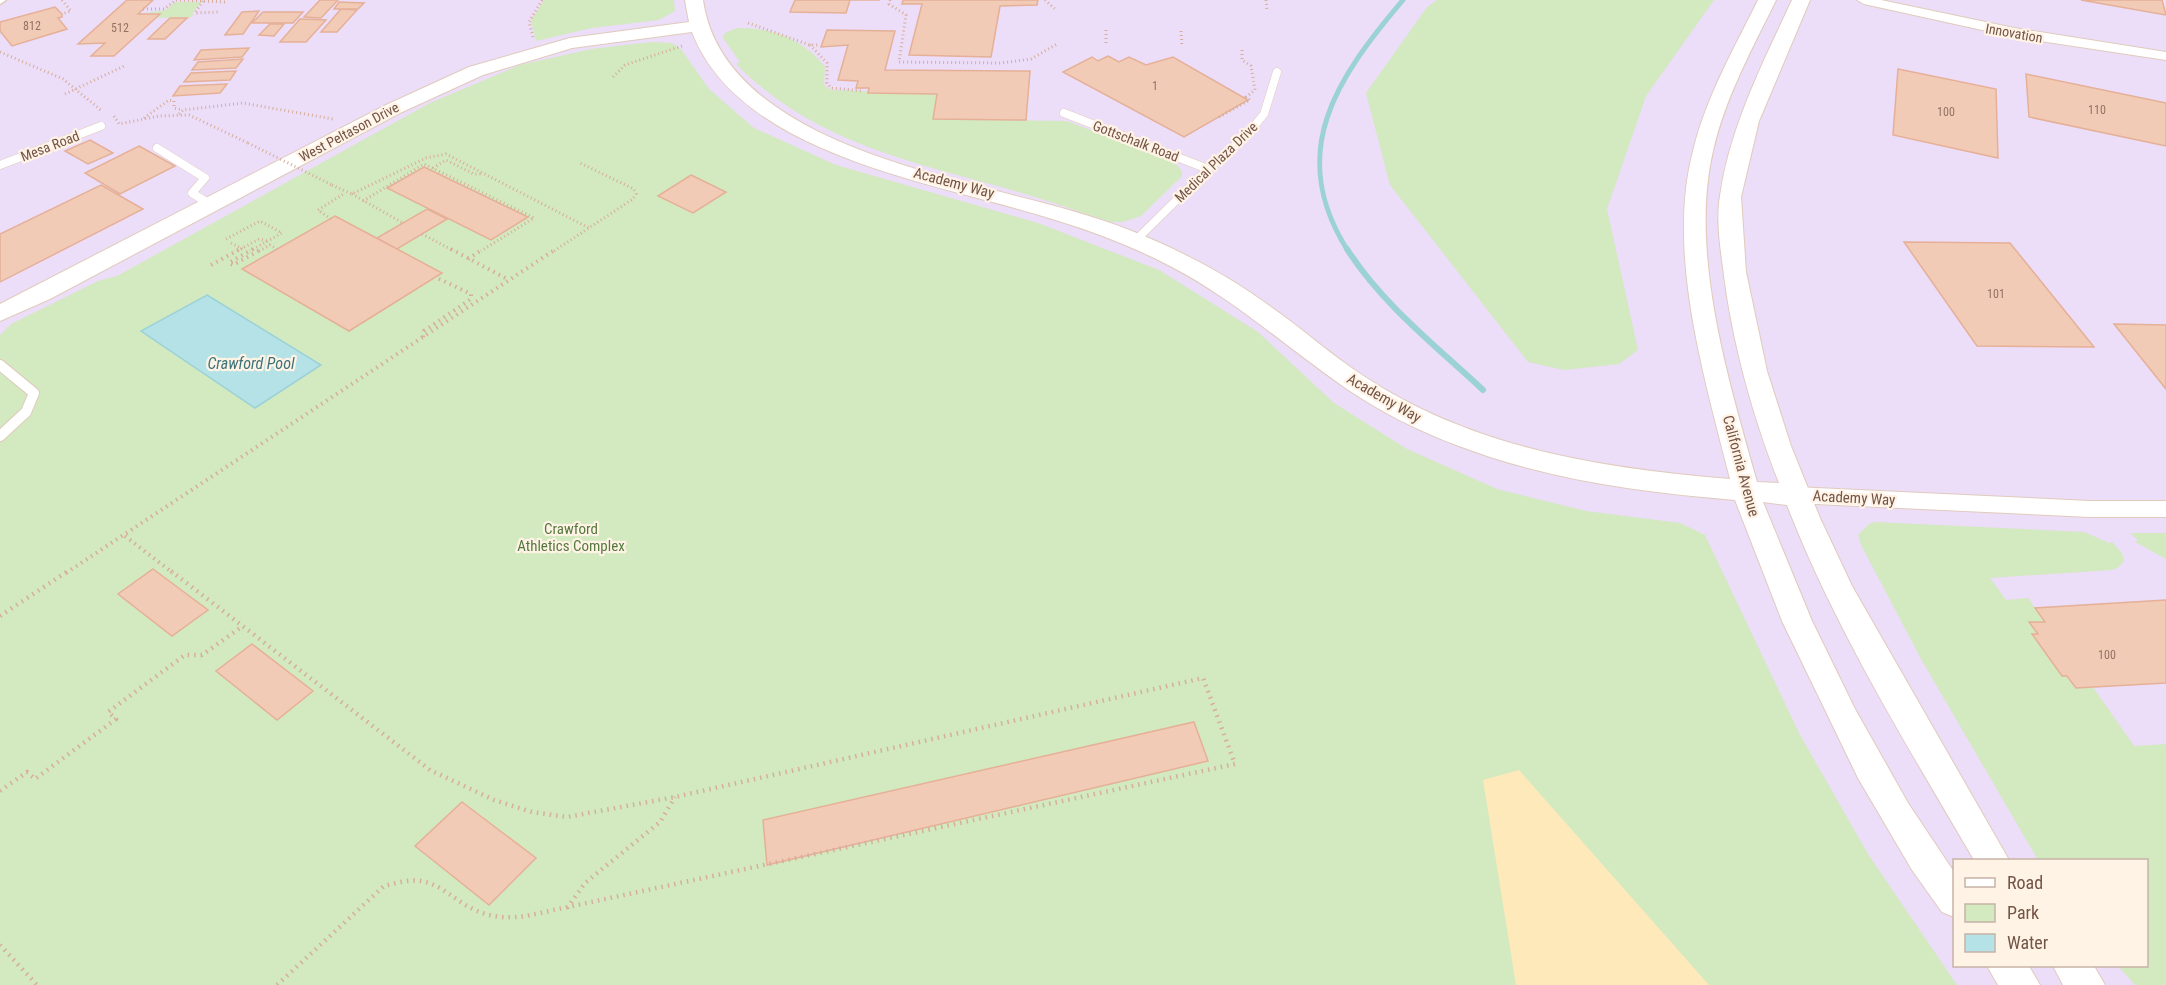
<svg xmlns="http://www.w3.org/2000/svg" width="2166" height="985" viewBox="0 0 2166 985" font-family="'Roboto Condensed',sans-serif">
  <rect width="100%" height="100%" fill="#fcefe0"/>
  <!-- education -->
  <path fill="#ecddf8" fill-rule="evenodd" d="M 0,0 L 2166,0 L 2166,985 L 0,985 ZM 1954,860 L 2146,860 L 2146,966 L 1954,966 Z"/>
  <!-- green -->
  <path fill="#d3e9bf" d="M 544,0 L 674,0 L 675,11 L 659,20 L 592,28 L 536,41 L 531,21 Z
    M 1437,0 L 1714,0 L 1646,96 L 1607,209 L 1638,350 L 1619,364 L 1564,370 L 1528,362 L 1390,185 L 1366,93 L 1427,7 Z
    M 175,2 L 201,2 L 192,14 L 194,15 L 186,20 L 188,17 L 158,18 L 160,13 L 143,13 L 166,10 Z
    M 737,28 C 771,27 805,40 825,67 L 824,85 L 831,90 L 937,94 L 933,119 L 1067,121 L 1175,163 L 1182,171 L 1182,176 L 1141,216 L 1123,222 L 1111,222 C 1079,212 1047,200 1015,191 C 912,162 814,143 736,64 L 740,62 L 723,38 L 725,33 Z
    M 651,42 L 672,43 L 681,49 L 709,89 L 754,128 L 836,165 L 1038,223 L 1159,270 L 1258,332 L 1334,403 L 1407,449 L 1497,489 L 1586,511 L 1680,523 L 1705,535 L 1799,733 L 1868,854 L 1957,985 L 0,985 L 0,335 L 11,324 L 98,281 L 117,276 L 430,103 L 520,65 L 591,49 Z
    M 1875,522 L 2084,532 L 2109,543 L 2112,542 L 2122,553 L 2124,561 L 2119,567 L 2112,570 L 1990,578 L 2006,600 L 2028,598 L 2045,622 L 2030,622 L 2038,634 L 2033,635 L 2062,676 L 2067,676 L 2076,688 L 2093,687 L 2134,746 L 2166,744 L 2166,985 L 2135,985 L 2118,966 L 2146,966 L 2146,860 L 2038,860 L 1921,659 L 1861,545 L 1858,535 L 1869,524 Z
    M 2130,533 L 2166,533 L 2166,559 L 2135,542 L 2138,540 Z"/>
  <!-- sand -->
  <path fill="#fde9ba" d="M 1519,770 L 1709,985 L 1516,985 L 1483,780 Z"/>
  <!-- water -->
  <path fill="#b5e2e6" stroke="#9bd2d7" stroke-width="1.5" d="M 207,295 L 321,365 L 255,408 L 141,331 Z"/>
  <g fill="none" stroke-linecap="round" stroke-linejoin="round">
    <!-- stream-far1 -->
    <path stroke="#9bd2d7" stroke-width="5" d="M 1348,251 C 1285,152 1337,78 1403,0"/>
    <!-- stream -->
    <path stroke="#9bd2d7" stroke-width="6" d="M 1347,249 C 1382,304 1436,346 1483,390"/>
  </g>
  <!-- building -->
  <path fill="#f2cbb7" stroke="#e5b097" stroke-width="1.5" d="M 127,0 L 153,0 L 138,14 L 160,14 L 114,56 L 91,56 L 105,43 L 78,44 Z
    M 320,0 L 338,0 L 321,18 L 304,17 Z
    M 795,0 L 880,0 L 850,0 L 846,13 L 790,12 Z
    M 903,0 L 1038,0 L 1037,5 L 1000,6 L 991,57 L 909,55 L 922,4 L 902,4 Z
    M 2081,0 L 2162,0 L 2166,15 Z
    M 339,2 L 364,3 L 358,9 L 334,9 Z
    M 55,7 L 62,14 L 62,17 L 58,18 L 67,29 L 12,46 L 0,31 L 0,22 Z
    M 341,9 L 357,10 L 337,32 L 321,32 Z
    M 259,11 L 243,34 L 225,35 L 242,12 Z
    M 263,12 L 303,12 L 293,23 L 252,23 Z
    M 170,18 L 187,18 L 165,39 L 148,39 Z
    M 300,19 L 326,20 L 306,42 L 280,42 Z
    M 270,24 L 284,24 L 274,36 L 259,35 Z
    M 827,30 L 895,31 L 885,70 L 1030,71 L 1026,120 L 933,119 L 937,94 L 868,93 L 869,88 L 856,88 L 858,81 L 838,80 L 848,45 L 821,47 Z
    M 249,48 L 242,57 L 194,60 L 201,50 Z
    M 1108,56 L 1119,62 L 1129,57 L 1146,65 L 1173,57 L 1248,100 L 1184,137 L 1063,72 L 1092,57 L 1098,61 Z
    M 243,59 L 236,68 L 192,70 L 198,62 Z
    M 1898,69 L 1996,89 L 1998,158 L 1893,135 Z
    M 236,71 L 230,80 L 184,82 L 191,73 Z
    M 2026,74 L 2166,103 L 2166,146 L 2029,117 Z
    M 227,84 L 220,93 L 173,96 L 180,86 Z
    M 90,140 L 113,153 L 88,164 L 65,151 Z
    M 139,146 L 175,166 L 120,194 L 85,173 Z
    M 424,167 L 528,217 L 491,240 L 387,188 Z
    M 691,175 L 726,192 L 693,213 L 658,196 Z
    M 101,185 L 143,209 L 0,282 L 0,234 Z
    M 427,209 L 447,219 L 397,249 L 377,238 Z
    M 335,216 L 397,249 L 442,273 L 349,331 L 242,269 Z
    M 1904,242 L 2010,243 L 2094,347 L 1977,346 Z
    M 2114,324 L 2166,325 L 2166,389 Z
    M 153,569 L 208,610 L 172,636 L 118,594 Z
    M 2166,600 L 2166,683 L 2076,688 L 2067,676 L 2062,676 L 2032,634 L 2038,634 L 2029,622 L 2045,622 L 2035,608 Z
    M 252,644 L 313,691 L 277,720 L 216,671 Z
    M 1194,722 L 1208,761 L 767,865 L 763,820 Z
    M 462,802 L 536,858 L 489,905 L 415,846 Z"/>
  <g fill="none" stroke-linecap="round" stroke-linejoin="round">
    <!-- service-far1 casing -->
    <g stroke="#e0cbbc" stroke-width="9">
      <path id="service-far1" d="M 1064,113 L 1208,169
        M 157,148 L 205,178 L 192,193 L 211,205
        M 0,165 L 101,126
        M 1136,240 L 1208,169 L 1247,135 L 1264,114 L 1277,72"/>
    </g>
    <!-- service casing -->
    <g stroke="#e0cbbc" stroke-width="12">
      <path id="service" d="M 0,365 L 34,393 L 26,412 L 0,436"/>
    </g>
    <!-- pedestrian casing -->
    <g stroke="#e0cbbc" stroke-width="3">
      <path id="pedestrian" d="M 0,0 L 6,0 L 0,4 Z"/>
    </g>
    <!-- minor casing -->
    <g stroke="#e0cbbc" stroke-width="2">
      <path id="minor" d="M 1857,0 L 1881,0 L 2014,28 L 2166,52 L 2166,60 L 2014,37 L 1864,4 Z
        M 1795,487 L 2090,501 L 2166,501 L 2166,517 L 2090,517 L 1795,503 L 1788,501 L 1784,495 L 1788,489 Z"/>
    </g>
    <!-- tertiary casing -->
    <g stroke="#e0cbbc" stroke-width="2">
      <path id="tertiary" d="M 685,0 L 703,0 C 722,137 937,174 1047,204 C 1085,214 1123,226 1158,242 C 1198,260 1236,281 1271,307 C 1303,329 1332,356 1365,377 C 1475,449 1601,468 1730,479 C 1705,379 1666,253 1693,151 C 1706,97 1734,49 1758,0 L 1776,0 C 1752,49 1725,98 1713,151 C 1689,254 1729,382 1757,482 L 1779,483 C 1752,414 1732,342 1723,268 C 1720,245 1716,219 1720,196 C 1730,126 1763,63 1792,0 L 1810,0 L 1759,121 L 1741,197 L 1746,272 L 1767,371 L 1791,446 L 1820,518 L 1852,586 L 2009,860 L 1974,860 C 1907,745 1835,629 1787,505 L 1763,502 L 1812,621 L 1855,709 L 1908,803 L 1954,872 L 1954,917 L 1942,912 L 1912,870 L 1858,778 L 1782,621 L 1735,500 C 1641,492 1548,480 1459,446 C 1418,431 1379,411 1344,387 C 1285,346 1234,299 1170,266 C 1128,244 1084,228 1039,215 C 930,182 738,153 692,32 L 572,48 L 483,75 L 400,113 L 50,299 L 0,321 L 0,304 L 386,105 L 469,67 L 570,38 L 689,22 Z
        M 1987,966 L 2029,966 L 2040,985 L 1998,985 Z
        M 2053,966 L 2094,966 L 2105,985 L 2063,985 Z"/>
    </g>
    <!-- path-far2 -->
    <path stroke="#d6ae9b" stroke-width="3" stroke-dasharray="1 3" stroke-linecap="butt" d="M 62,0 L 71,11 L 62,14
      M 176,0 L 227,2
      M 890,0 L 889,4 L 906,15 L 899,62 L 1001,63 L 1031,59 L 1057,44
      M 1045,0 L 1055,9
      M 1266,0 L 1267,11
      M 203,1 L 195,13 L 219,12
      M 143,9 L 164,9 L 175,1
      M 748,23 L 810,45 L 819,45
      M 1106,30 L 1106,46
      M 1181,31 L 1182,47
      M 533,37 L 529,22 L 542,0
      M 810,45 L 827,63 L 827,83 L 831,88 L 863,91
      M 0,52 L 63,79 L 102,111
      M 613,77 L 625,65 L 682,46
      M 65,94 L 124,66
      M 179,114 L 183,110 L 243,103 L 333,119
      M 114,116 L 119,124 L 159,116 L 189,115 L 248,143
      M 1219,117 L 1250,100 L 1246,97 L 1255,90 L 1251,66 L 1242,60 L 1242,48
      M 144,118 L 169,100 L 174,101 L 174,108 L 183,110
      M 433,168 L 446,160 L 474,174 L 482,174
      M 332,185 L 352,194 L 426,158 L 446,154 L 589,228
      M 352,194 L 403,223
      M 363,201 L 424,164 L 534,218 L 481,251
      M 331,219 L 318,210 L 345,193
      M 422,234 L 454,251
      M 226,239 L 260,221 L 282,233 L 250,251
      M 231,243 L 243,249
      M 237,251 L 259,239 L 267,241
      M 259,251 L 270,245 L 277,249
      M 554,251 L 633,199 L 636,194 L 634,189 L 580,163"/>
    <!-- path-far1 -->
    <path stroke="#d6ae9b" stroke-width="4" stroke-dasharray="1.5 4.5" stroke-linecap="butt" d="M 253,249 L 229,263 L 233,265 L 262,249
      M 451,249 L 509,280
      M 468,259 L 483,249
      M 211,265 L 240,249
      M 423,337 L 424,331 L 471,299 L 471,294 L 435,277
      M 125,536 L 173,573
      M 66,573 L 556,249"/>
    <!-- path -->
    <path stroke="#d6ae9b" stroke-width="4.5" stroke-dasharray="1.5 5" stroke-linecap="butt" d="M 171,571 L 430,770 L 494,800 L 532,812 L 567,817 L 675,797 L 1203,678 L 1235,764 L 526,916 C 498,920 478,915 455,898 C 445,891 434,883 421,881 C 409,879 396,883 384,886 L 277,985
      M 0,616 L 68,571
      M 0,791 L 27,772 L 35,779 L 116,719 L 108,712 L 185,655 L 202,655 L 243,626
      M 567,908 L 585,883 L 660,822 L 675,797
      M 0,945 L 37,985"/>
    <!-- service-far1 -->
    <use href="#service-far1" stroke="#fff" stroke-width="8"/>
    <!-- service -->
    <use href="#service" stroke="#fff" stroke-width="10"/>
    <!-- pedestrian -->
    <use href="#pedestrian" fill="#fff" fill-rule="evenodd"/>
    <!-- minor -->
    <use href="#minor" fill="#fff" fill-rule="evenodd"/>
    <!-- tertiary -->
    <use href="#tertiary" fill="#fff" fill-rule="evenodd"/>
    <!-- path-bridge -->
    <path stroke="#d6ae9b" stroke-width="3" stroke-dasharray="1 3" stroke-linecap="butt" d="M 248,143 L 332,185"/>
  </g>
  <g text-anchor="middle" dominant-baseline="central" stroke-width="4.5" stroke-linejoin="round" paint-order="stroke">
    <!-- number labels -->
    <g font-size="12" fill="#937263">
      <text x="32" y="26">812</text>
      <text x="120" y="28">512</text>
      <text x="1155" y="86">1</text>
      <text x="2097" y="110">110</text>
      <text x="1946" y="112">100</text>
      <text x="1996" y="294">101</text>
      <text x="2107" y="655">100</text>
    </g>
    <!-- far-street labels -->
    <g font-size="14" fill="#735447" stroke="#fff3e6">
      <text transform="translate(2014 33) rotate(10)">Innovation</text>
      <text transform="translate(349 132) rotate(-28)">West Peltason Drive</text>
      <text transform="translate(1136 141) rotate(21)">Gottschalk Road</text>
      <text transform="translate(50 146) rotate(-21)">Mesa Road</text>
      <text transform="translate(1216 162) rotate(-44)">Medical Plaza Drive</text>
    </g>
    <!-- street labels -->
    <g font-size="15" fill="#735447" stroke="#fff3e6">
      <text transform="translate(954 183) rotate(15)">Academy Way</text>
      <text transform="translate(1384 398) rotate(30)">Academy Way</text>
      <text transform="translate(1741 466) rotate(75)">California Avenue</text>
      <text transform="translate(1854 498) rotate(3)">Academy Way</text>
    </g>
    <!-- park labels -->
    <g font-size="15" fill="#54793f" stroke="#fff3e6">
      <text x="571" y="529">Crawford<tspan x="571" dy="17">Athletics Complex</tspan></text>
    </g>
    <!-- water labels -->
    <g font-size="16" font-style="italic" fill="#3b7379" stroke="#fff3e6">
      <text x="251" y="363">Crawford Pool</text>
    </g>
  </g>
  <!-- legend -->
  <rect x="1953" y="859" width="195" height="108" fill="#fff3e6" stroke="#c7b3a6" stroke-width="1.5"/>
  <rect x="1965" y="878" width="30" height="9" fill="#ffffff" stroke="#c7b3a6" stroke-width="1.5"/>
  <text x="2007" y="889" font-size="18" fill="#735447">Road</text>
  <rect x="1965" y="904" width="30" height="18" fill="#d3e9bf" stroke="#c7b3a6" stroke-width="1.5"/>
  <text x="2007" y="919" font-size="18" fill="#735447">Park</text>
  <rect x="1965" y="934" width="30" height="18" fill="#b5e2e6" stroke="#c7b3a6" stroke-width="1.5"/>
  <text x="2007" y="949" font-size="18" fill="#735447">Water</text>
</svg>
